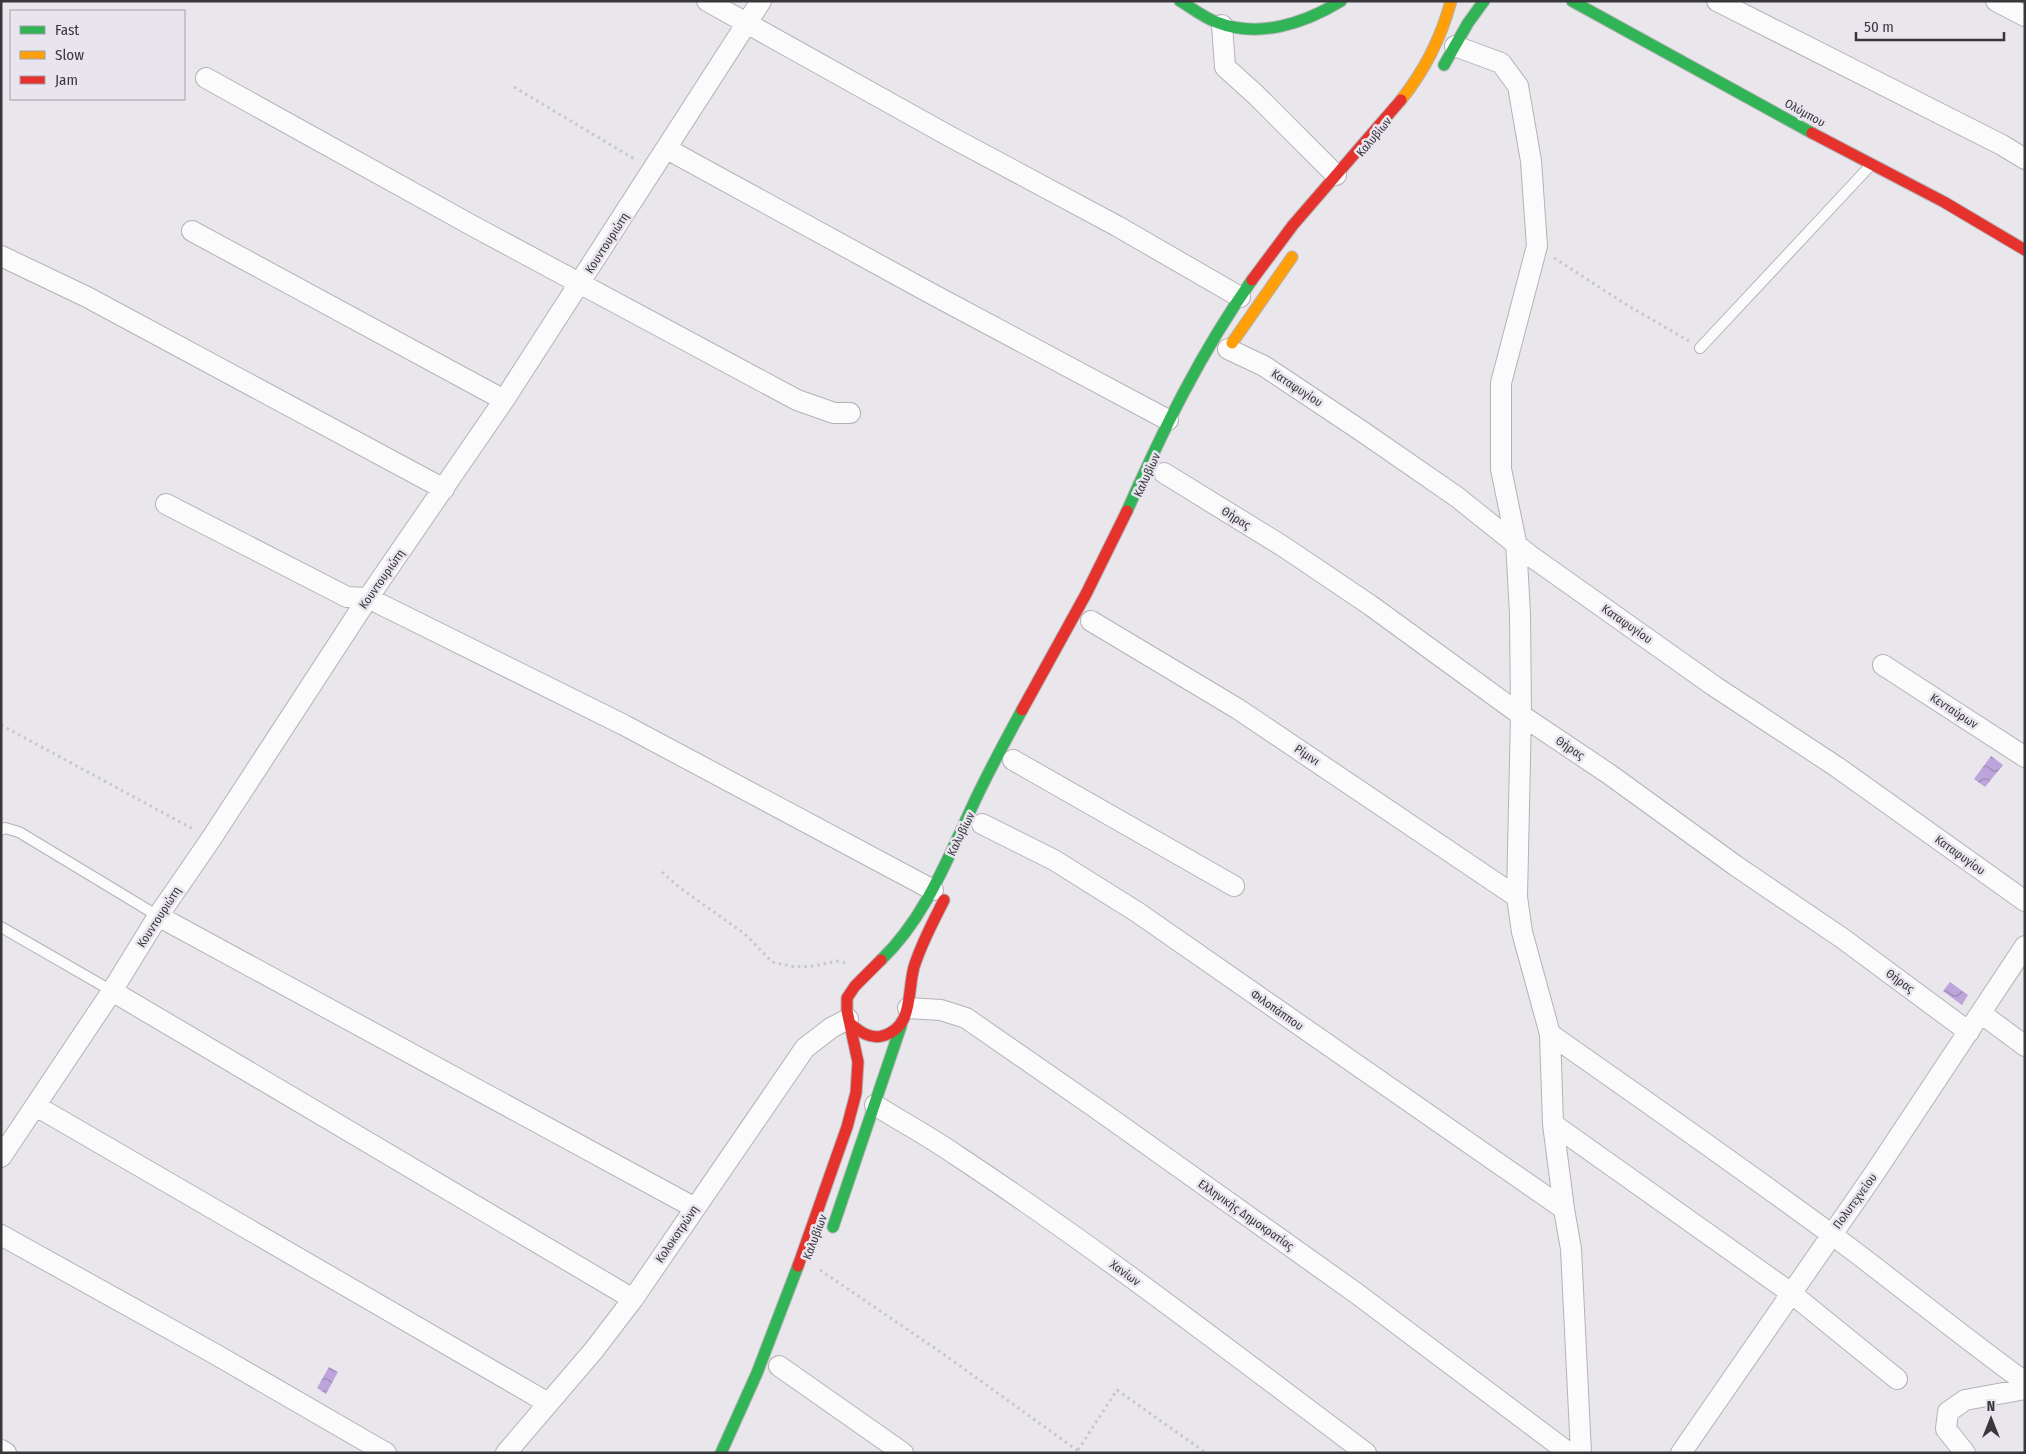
<svg xmlns="http://www.w3.org/2000/svg" width="2026" height="1454" viewBox="0 0 2026 1454" font-family="'Fira Sans Condensed',sans-serif">
  <defs>
    <pattern id="water-waves" width="16" height="10" patternUnits="userSpaceOnUse" patternTransform="scale(1.25)"><rect width="16" height="10" fill="#bda4db"/><path d="M0 5q4-4 8 0t8 0" fill="none" stroke="#9b86b3"/></pattern>
  </defs>
  <rect width="100%" height="100%" fill="#e9e7ec"/>
  <!-- water -->
  <path fill="url(#water-waves)" d="M 1991,756 L 2003,765 L 1985,787 L 1974,779 Z
    M 1950,982 L 1968,995 L 1962,1005 L 1943,991 Z
    M 329,1367 L 338,1372 L 326,1394 L 317,1388 Z"/>
  <g fill="none" stroke-linecap="round" stroke-linejoin="round">
    <!-- lane casing -->
    <g stroke="#b4b2b6" stroke-width="12">
      <path id="lane" d="M 1700,348 L 1870,166
        M 1,830 L 5,828 L 19,832 L 158,916
        M 1,927 L 112,991"/>
    </g>
    <!-- street casing -->
    <g stroke="#b4b2b6" stroke-width="22">
      <path id="street" d="M 707,1 L 949,136 L 1117,226 L 1240,297
        M 1717,1 L 2002,145 L 2025,159
        M 1996,1 L 2025,16
        M 1222,25 L 1225,67 L 1256,95 L 1336,175
        M 1455,46 L 1501,63 L 1518,86 L 1531,161 L 1537,246 L 1501,383 L 1501,469 L 1516,542 L 1520,614 L 1521,715 L 1517,897 L 1522,932 L 1550,1034 L 1553,1124 L 1564,1209 L 1571,1249 L 1581,1453
        M 206,78 L 473,226 L 797,400 L 834,413 L 850,413
        M 667,149 L 932,294 L 1168,420
        M 192,231 L 504,400
        M 1,256 L 87,297 L 444,489
        M 1228,349 L 1264,366 L 1363,432 L 1457,497 L 1532,557 L 1714,686 L 1837,767 L 2025,901
        M 1164,473 L 1284,547 L 1370,605 L 1521,715 L 1609,774 L 1736,866 L 1842,938 L 1969,1032
        M 166,504 L 347,597 L 368,598 L 624,725 L 933,890
        M 1091,621 L 1238,709 L 1517,897
        M 1883,665 L 2025,757
        M 1013,760 L 1234,886
        M 982,824 L 1054,860 L 1137,912 L 1564,1209
        M 158,916 L 695,1208
        M 112,991 L 633,1299
        M 908,1008 L 941,1010 L 966,1018 L 1103,1113 L 1356,1293 L 1569,1453
        M 1982,1014 L 2025,1046
        M 1550,1034 C 1651,1105 1752,1175 1851,1249 C 1909,1293 1966,1339 2025,1382
        M 875,1105 C 902,1122 930,1137 956,1155 C 1097,1248 1231,1352 1366,1453
        M 36,1106 L 548,1403
        M 1553,1124 L 1791,1293 L 1897,1379
        M 1,1157 L 112,991 L 158,916 L 211,839 L 368,598 L 504,400 L 761,1
        M 1,1235 L 215,1354 L 386,1453
        M 779,1366 L 903,1453
        M 1,1450 L 6,1453
        M 506,1453 L 594,1350 L 633,1299 L 805,1048 L 831,1028 L 848,1019
        M 1681,1453 L 1876,1171 L 2025,946
        M 1965,1453 L 1946,1429 L 1948,1412 L 1965,1400 L 2025,1389"/>
    </g>
    <!-- fast casing -->
    <g stroke="#b4b2b6" stroke-width="13">
      <path id="fast" d="M 1180,1 C 1192,8 1203,17 1216,22 C 1259,39 1305,23 1341,1
        M 1572,1 L 1812,133
        M 1444,65 L 1468,23 L 1484,1
        M 1127,511 C 1163,430 1201,352 1252,280
        M 881,960 C 924,919 946,862 971,809 C 986,776 1004,743 1022,710
        M 833,1227 L 901,1026
        M 721,1453 L 757,1373 L 798,1266"/>
    </g>
    <!-- slow casing -->
    <g stroke="#b4b2b6" stroke-width="13">
      <path id="slow" d="M 1401,100 C 1425,70 1441,38 1451,1
        M 1232,343 L 1292,257"/>
    </g>
    <!-- jam casing -->
    <g stroke="#b4b2b6" stroke-width="13">
      <path id="jam" d="M 1812,133 L 1944,202 L 2025,250
        M 1252,280 L 1293,225 L 1401,100
        M 1022,710 L 1086,594 L 1127,511
        M 851,1024 C 860,1032 870,1039 882,1036 C 914,1028 907,992 914,967 C 921,944 933,922 944,900
        M 798,1266 L 847,1127 L 856,1093 L 858,1062 L 847,1011 L 847,998 L 855,986 L 881,960"/>
    </g>
    <!-- path -->
    <path stroke="#c8c7c9" stroke-width="3" stroke-dasharray="2.5 4" stroke-linecap="butt" d="M 514,87 L 636,160
      M 1554,258 L 1627,305 L 1689,341
      M 1,725 L 195,830
      M 662,872 L 680,888 L 745,934 L 772,962 L 795,967 L 814,966 L 837,961 L 845,963
      M 820,1270 L 939,1351 L 1081,1453
      M 1078,1450 L 1117,1390 L 1206,1453"/>
    <!-- lane -->
    <use href="#lane" stroke="#fcfbfc" stroke-width="10"/>
    <!-- street -->
    <use href="#street" stroke="#fcfbfc" stroke-width="20"/>
    <!-- fast -->
    <use href="#fast" stroke="#30b455" stroke-width="11"/>
    <!-- slow -->
    <use href="#slow" stroke="#ff9f0a" stroke-width="11"/>
    <!-- jam -->
    <use href="#jam" stroke="#e5322d" stroke-width="11"/>
  </g>
  <g text-anchor="middle" dominant-baseline="central" stroke-width="5" stroke-linejoin="round" paint-order="stroke">
    <!-- street labels -->
    <g font-size="12" fill="#39373b" stroke="#e9e5ee">
      <text transform="translate(1805 113) rotate(29)">Ολύμπου</text>
      <text transform="translate(1374 137) rotate(-50)">Καλυβίων</text>
      <text transform="translate(607 243) rotate(-57)">Κουντουριώτη</text>
      <text transform="translate(1297 388) rotate(33)">Καταφυγίου</text>
      <text transform="translate(1147 475) rotate(-65)">Καλυβίων</text>
      <text transform="translate(1236 518) rotate(32)">Θήρας</text>
      <text transform="translate(382 579) rotate(-55)">Κουντουριώτη</text>
      <text transform="translate(1627 624) rotate(35)">Καταφυγίου</text>
      <text transform="translate(1954 711) rotate(33)">Κενταύρων</text>
      <text transform="translate(1570 748) rotate(34)">Θήρας</text>
      <text transform="translate(1307 755) rotate(34)">Ρίμινι</text>
      <text transform="translate(961 834) rotate(-64)">Καλυβίων</text>
      <text transform="translate(1960 855) rotate(36)">Καταφυγίου</text>
      <text transform="translate(159 917) rotate(-57)">Κουντουριώτη</text>
      <text transform="translate(1900 981) rotate(36)">Θήρας</text>
      <text transform="translate(1277 1010) rotate(35)">Φιλοπάππου</text>
      <text transform="translate(1855 1201) rotate(-54)">Πολυτεχνείου</text>
      <text transform="translate(1246 1215) rotate(35)">Ελληνικής Δημοκρατίας</text>
      <text transform="translate(677 1234) rotate(-56)">Κολοκοτρώνη</text>
      <text transform="translate(815 1237) rotate(-69)">Καλυβίων</text>
      <text transform="translate(1125 1273) rotate(36)">Χανίων</text>
    </g>
  </g>
  <!-- border -->
  <rect width="2026" height="1454" fill="none" stroke="#39373b" stroke-width="5"/>
  <!-- legend -->
  <rect x="10" y="10" width="175" height="90" fill="#e9e5ee" stroke="#a39fa6"/>
  <rect x="20" y="26" width="25" height="8" fill="#30b455" stroke="#a39fa6"/>
  <text x="55" y="35" font-size="15" fill="#39373b">Fast</text>
  <rect x="20" y="51" width="25" height="8" fill="#ff9f0a" stroke="#a39fa6"/>
  <text x="55" y="60" font-size="15" fill="#39373b">Slow</text>
  <rect x="20" y="76" width="25" height="8" fill="#e5322d" stroke="#a39fa6"/>
  <text x="55" y="85" font-size="15" fill="#39373b">Jam</text>
  <!-- north arrow -->
  <g transform="translate(1991 1419)" stroke="#e9e5ee" stroke-width="4" paint-order="stroke">
  <path d="M0-4L9 19L0 12L-9 19Z" fill="#39373b"/>
  <text y="-8" font-size="14" font-weight="bold" text-anchor="middle" fill="#39373b">N</text>
  </g>
  <!-- scale -->
  <path d="M1856 32v8h148v-8" fill="none" stroke="#39373b" stroke-width="2.5"/>
  <text x="1864" y="32" font-size="15" fill="#39373b" stroke="#e9e5ee" stroke-width="4" paint-order="stroke">50 m</text>
</svg>
